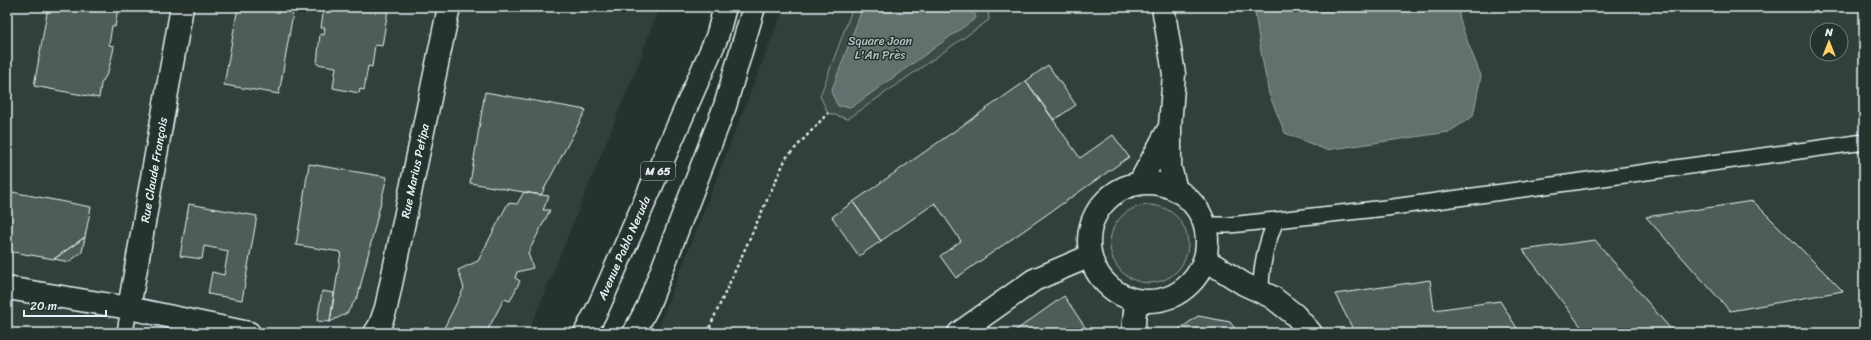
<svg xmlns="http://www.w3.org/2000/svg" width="1871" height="340" viewBox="0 0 1871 340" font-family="Sriracha,sans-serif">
  <rect width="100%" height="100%" fill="#26332d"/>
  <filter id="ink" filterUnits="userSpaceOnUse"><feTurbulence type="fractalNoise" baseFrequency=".025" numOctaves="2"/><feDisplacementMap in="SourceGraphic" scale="8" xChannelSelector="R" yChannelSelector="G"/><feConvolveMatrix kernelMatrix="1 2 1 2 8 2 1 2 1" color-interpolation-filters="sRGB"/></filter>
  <g filter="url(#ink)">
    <!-- built -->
    <path fill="#333f3a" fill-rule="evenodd" d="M 7,7 L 659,7 L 637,67 L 528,333 L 7,333 Z
      M 784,7 L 1864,7 L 1864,333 L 656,333 ZM 1817,30 L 1841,30 L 1841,54 L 1817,54 Z"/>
    <!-- green -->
    <path fill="#3e4b47" stroke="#939ea0" d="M 853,7 L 988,7 L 989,20 L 848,119 L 828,113 L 820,96 Z
      M1110 244a39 39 0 1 1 78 0a39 39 0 1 1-78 0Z"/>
    <!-- water -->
    <path fill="#636f6d" stroke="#98a3a5" d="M 863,7 L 972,7 L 976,18 L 852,107 L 838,106 L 831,92 Z
      M 1254,7 L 1457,7 L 1463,30 L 1481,76 L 1473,116 L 1449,132 L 1326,150 L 1285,133 L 1269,94 L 1261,52 Z"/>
    <!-- building -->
    <path fill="#505c59" stroke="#e8f1f8" d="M 48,7 L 118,7 L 115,27 L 112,26 L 109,45 L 114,46 L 113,52 L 108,72 L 101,84 L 99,98 L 34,86 Z
      M 238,7 L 294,7 L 279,94 L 224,85 Z
      M 324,7 L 367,7 L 388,10 L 382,46 L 375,45 L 372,67 L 368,66 L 364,90 L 360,89 L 359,93 L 333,88 L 336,67 L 317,64 L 320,34 L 324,35 L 325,28 L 321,28 Z
      M 1048,65 L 1076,105 L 1054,120 L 1026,81 Z
      M 1026,81 L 1080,158 L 1113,135 L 1129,157 L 956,278 L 940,256 L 961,241 L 935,203 L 881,241 L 853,202 Z
      M 485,92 L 586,110 L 541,195 L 470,183 Z
      M 309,164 L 387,177 L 358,296 L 347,313 L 330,322 L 341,252 L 296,245 Z
      M 12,192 L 91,207 L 85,237 L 54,259 L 7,251 L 7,218 Z
      M 524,192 L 549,196 L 543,210 L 550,210 L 528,253 L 533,268 L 517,272 L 515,278 L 520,281 L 510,301 L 504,299 L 486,333 L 442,332 L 464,288 L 458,270 L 478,261 L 508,203 L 517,204 Z
      M 1753,201 L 1843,291 L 1730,311 L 1646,217 Z
      M 853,202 L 881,241 L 859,256 L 832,217 Z
      M 189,204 L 257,216 L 242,300 L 208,294 L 212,272 L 224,275 L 228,251 L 204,246 L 202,259 L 180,256 Z
      M 85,237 L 82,252 L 69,262 L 54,259 Z
      M 1595,240 L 1674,333 L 1586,333 L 1523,250 Z
      M 1430,280 L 1434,310 L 1500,301 L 1520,333 L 1355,333 L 1335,294 Z
      M 322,291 L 334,293 L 330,322 L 317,321 Z
      M 1064,296 L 1089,333 L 1012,333 Z
      M 1198,316 L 1230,322 L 1238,333 L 1174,333 Z"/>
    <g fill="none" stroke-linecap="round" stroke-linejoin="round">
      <!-- lane casing -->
      <g stroke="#e8f1f8" stroke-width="18">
        <path id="lane" d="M 1206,225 L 1230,225 L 1386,208 L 1864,142
          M 1261,291 C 1261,264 1266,245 1276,220
          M 125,333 L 129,308"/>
      </g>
      <!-- street casing -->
      <g stroke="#e8f1f8" stroke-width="25">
        <path id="street" d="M 1163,7 L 1174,74 L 1170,126 L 1170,167 L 1176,190
          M1089 242a59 59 0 1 1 118 0a59 59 0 1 1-118 0Z
          M 1139,184 L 1167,132
          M 1206,260 L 1244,284 L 1272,297 L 1295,315 L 1311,333
          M 7,288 L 129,308 L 249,333
          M 129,308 L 182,7
          M 375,333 L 380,325 L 386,308 L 449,7
          M 959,333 L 1034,280 L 1090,256
          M 1133,333 L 1136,301"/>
      </g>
      <!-- primary casing -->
      <g stroke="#e8f1f8" stroke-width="25">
        <path id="primary" d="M 585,333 L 598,308 L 717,37 L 725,7
          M 634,333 L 648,306 L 725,106 L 754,7"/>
      </g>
      <!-- path -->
      <path stroke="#e8f1f8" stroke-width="2.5" stroke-dasharray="3 3" stroke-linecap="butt" d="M 707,333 L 786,158 L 828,113"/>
      <!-- lane -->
      <use href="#lane" stroke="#26332d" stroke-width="15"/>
      <!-- street -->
      <use href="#street" stroke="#26332d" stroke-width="22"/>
      <!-- primary -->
      <use href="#primary" stroke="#26332d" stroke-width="22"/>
    </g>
  </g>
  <g text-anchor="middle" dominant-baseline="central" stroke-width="3" stroke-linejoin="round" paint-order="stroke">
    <!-- shield labels -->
    <rect fill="#26332d" stroke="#aeb8bb" stroke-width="1" x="641" y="162" width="34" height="18" rx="3"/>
    <g font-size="11" font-weight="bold" fill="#e8f1f8">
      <text x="658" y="171">M 65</text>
    </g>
    <!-- park labels -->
    <g font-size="12" fill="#b5bfc3" stroke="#26332d">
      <text x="880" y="41">Square Joan<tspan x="880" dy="14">L'An Près</tspan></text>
    </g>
    <!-- street labels -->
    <g font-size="12" fill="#e8f1f8" stroke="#26332d">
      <text transform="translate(154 170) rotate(-80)">Rue Claude François</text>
      <text transform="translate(415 171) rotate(-78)">Rue Marius Petipa</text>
      <text transform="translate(624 248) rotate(-66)">Avenue Pablo Neruda</text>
    </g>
  </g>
  <!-- margin -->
  <rect width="1871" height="340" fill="none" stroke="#26332d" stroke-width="24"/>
  <rect x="12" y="12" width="1847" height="316" fill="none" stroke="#e8f1f8" stroke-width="1.5" filter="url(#ink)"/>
  <!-- north arrow -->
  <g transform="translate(1829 42)"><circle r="19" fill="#26332d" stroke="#747f7e"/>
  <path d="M0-3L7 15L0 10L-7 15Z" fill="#ffd166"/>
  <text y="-6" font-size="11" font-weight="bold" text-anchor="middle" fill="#e8f1f8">N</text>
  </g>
  <!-- scale -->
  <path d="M24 310v6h82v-6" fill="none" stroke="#e8f1f8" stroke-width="2"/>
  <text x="30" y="310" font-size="12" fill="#e8f1f8" stroke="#26332d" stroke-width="3" paint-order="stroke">20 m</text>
</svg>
